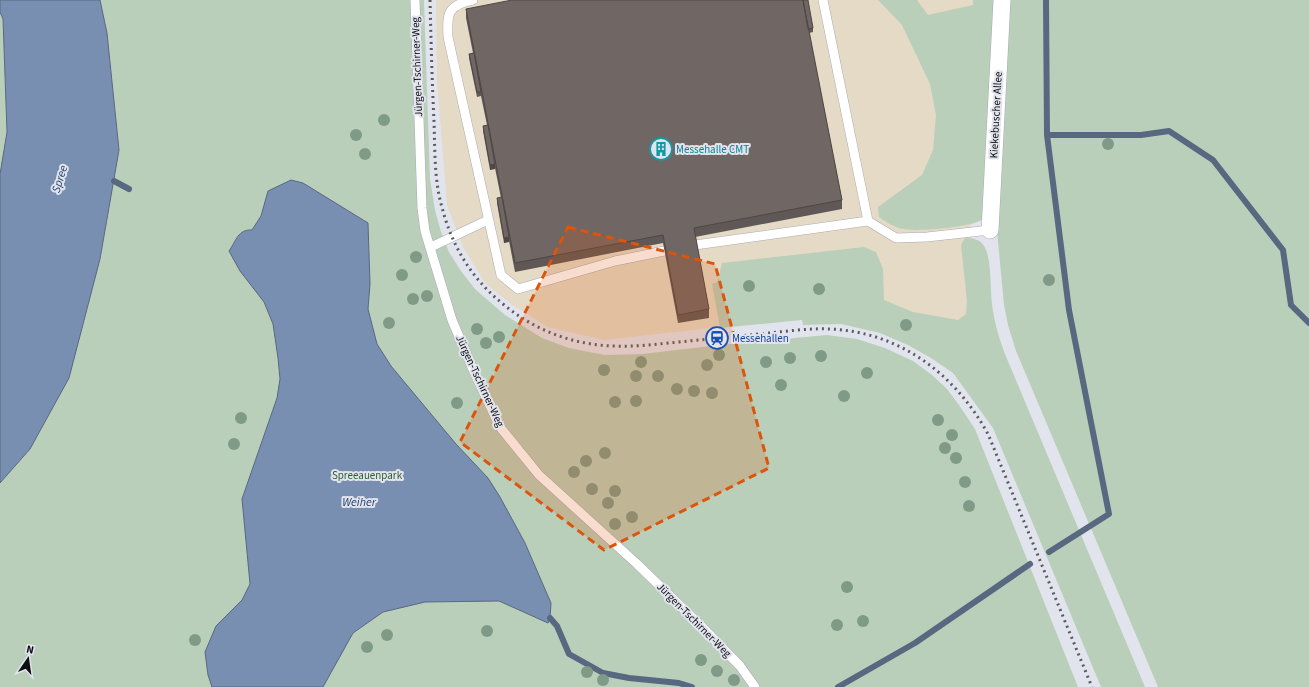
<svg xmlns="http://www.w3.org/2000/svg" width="1309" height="687" viewBox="0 0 1309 687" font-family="'Source Sans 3',sans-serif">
  <rect width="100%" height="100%" fill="#e2e4ed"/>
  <!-- commercial -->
  <path fill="#e4dac5" d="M 436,0 L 988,0 L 979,211 L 971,224 L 972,242 L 985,327 L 883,329 L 800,318 L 604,340 L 548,327 L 511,304 L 485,283 L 463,247 L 447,205 L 437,82 Z"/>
  <!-- green -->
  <path fill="#bacfba" d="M 100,0 L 424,0 L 430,179 L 435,210 L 441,232 L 449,252 L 461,271 L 475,289 L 505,315 L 542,338 L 569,348 L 605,355 L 642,354 L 719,345 L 827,335 L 857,339 L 885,348 L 913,361 L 932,375 L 947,389 L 959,405 L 975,429 L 1078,687 L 0,687 L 0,483 L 30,449 L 100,259 L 119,150 L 107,33 Z
    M 878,0 L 917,0 L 928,15 L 973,5 L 973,0 L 997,0 L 986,212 C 985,215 983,219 981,220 C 972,227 916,232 904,229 C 895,228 886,222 879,217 L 878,207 L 922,175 L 933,150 L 936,115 L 930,84 L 902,25 Z
    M 1009,0 L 1309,0 L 1309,687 L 1158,687 L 1016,351 L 1008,325 L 1004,305 L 997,231 Z
    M 0,12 L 3,19 L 7,132 L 0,174 Z
    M 965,238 C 973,238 980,239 984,246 C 992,258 990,289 992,304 C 994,321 999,338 1005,354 L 1145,687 L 1101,687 L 993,428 L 953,373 L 931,358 L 908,345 L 880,333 L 841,324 L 803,325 L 802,320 L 720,328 L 712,284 L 717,282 L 722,263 L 864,247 L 876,252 L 883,269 L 884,300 L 913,312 L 958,320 L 966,314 L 967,301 L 961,245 Z"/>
  <!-- water -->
  <path fill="#788fb1" stroke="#586881" d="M 0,0 L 100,0 L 107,33 L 119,150 L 100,259 L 69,378 L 30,449 L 0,483 L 0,174 L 7,132 L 3,19 L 0,12 Z
    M 291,180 L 303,183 L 368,223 L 370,284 L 368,309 L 377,344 L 391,366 L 456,444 L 488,478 L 500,497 L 525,543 L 551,603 L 550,618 L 548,623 L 499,601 L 425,602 L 383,612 L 353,633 L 323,687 L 212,687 L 208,675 L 205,652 L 216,626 L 242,600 L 250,584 L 242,499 L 277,398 L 280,379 L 278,358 L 273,324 L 264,302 L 240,271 L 229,251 C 236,241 238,229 252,230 L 261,216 L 268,191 Z"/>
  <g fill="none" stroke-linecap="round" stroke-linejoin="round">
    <!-- stream -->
    <path stroke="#586881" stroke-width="6" d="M 1046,0 L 1047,135
      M 114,181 L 129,189
      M 1049,552 L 1109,514 L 1069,310 L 1047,135 L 1141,135 L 1169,131 L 1213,160 L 1283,250 L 1291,305 L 1309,323
      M 550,618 L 557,626 L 569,654 L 603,673 L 629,678 L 679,683 L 692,687
      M 838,687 L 915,643 L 1030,564"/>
    <!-- service casing -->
    <g stroke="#a9aab3" stroke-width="10">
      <path id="service" d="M 415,0 L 422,208 L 425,231 L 452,320 L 472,367 L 500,427 L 539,475 L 636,563 L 700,625 L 740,666 L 755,687
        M 473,0 C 447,5 447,14 448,37 L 501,275 L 518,289 L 615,261 L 664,251
        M 868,221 L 896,238 L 927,237 L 990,230
        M 695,245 L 868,221 L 823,0
        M 431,247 L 488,220"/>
    </g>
    <!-- minor casing -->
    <g stroke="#a9aab3" stroke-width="18">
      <path id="minor" d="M 990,230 L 1002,0"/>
    </g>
    <!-- service -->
    <use href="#service" stroke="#fff" stroke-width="9"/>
    <!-- minor -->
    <use href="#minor" stroke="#fff" stroke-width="17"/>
    <!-- rail -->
    <path stroke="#595b60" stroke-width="3" stroke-dasharray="2 4" stroke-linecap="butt" d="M 430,0 C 431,40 432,81 434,121 C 435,151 434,182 443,211 C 453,248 473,280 503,304 C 534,330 573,345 614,346 C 636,347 657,344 679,342 C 709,339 739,336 769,333 C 789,331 810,328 830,329 C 900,332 955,374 988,434 L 1092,687"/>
  </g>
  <!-- trees -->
  <g fill="#7f9a86">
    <circle cx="384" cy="120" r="6"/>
    <circle cx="356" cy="135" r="6"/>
    <circle cx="1108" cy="144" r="6"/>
    <circle cx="365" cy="154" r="6"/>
    <circle cx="416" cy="257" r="6"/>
    <circle cx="402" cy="275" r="6"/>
    <circle cx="1049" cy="280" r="6"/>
    <circle cx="749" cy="286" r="6"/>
    <circle cx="819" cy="289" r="6"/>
    <circle cx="427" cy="296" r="6"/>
    <circle cx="413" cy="299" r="6"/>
    <circle cx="389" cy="323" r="6"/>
    <circle cx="906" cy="325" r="6"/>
    <circle cx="477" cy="329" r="6"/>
    <circle cx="499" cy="337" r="6"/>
    <circle cx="486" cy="343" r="6"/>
    <circle cx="719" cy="355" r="6"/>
    <circle cx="821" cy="356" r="6"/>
    <circle cx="790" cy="358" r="6"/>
    <circle cx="641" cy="362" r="6"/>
    <circle cx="766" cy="362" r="6"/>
    <circle cx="707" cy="365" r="6"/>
    <circle cx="604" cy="370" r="6"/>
    <circle cx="867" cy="373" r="6"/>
    <circle cx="636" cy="376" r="6"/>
    <circle cx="658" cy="376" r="6"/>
    <circle cx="781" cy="385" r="6"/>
    <circle cx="677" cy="389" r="6"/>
    <circle cx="694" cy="391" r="6"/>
    <circle cx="712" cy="393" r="6"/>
    <circle cx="844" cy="396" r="6"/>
    <circle cx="636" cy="401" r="6"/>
    <circle cx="615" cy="402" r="6"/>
    <circle cx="457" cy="403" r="6"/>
    <circle cx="241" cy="418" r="6"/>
    <circle cx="938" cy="420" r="6"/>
    <circle cx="952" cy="435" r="6"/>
    <circle cx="234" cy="444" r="6"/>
    <circle cx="945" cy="448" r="6"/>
    <circle cx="605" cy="453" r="6"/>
    <circle cx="956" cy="458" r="6"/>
    <circle cx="586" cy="461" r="6"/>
    <circle cx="574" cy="472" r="6"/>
    <circle cx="965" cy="482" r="6"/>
    <circle cx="592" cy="489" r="6"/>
    <circle cx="615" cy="491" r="6"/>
    <circle cx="608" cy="503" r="6"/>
    <circle cx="969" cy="506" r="6"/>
    <circle cx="632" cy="517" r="6"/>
    <circle cx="615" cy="524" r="6"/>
    <circle cx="847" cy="587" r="6"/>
    <circle cx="863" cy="621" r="6"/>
    <circle cx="837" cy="625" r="6"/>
    <circle cx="487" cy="631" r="6"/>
    <circle cx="387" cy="635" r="6"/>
    <circle cx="195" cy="640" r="6"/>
    <circle cx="367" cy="647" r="6"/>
    <circle cx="701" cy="660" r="6"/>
    <circle cx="717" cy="671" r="6"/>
    <circle cx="587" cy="672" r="6"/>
    <circle cx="603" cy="680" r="6"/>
    <circle cx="734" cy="680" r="6"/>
  </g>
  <!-- wall -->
  <path fill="#605856" d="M 466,9 L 813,28 L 813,32 L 809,33 L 842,200 L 842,209 L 695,237 L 709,309 L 709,318 L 678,323 L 663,243 L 515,272 L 509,241 L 504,243 L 497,203 L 497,198 L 501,198 L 495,168 L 490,170 L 483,131 L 483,126 L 487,125 L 481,96 L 477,97 L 469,58 L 469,54 L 473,53 L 466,18 Z"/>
  <!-- shaded-wall -->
  <path fill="#4e4746" d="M 495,164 L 495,169 L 490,170 L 490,165 Z
    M 509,237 L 509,242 L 504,243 L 504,238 Z"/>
  <!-- building -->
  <path fill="#706664" stroke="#4e4746" d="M 512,0 L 803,0 L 842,200 L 694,228 L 709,309 L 678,315 L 663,235 L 515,263 L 466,9 Z
    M 803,0 L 808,0 L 813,28 L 808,29 Z
    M 474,53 L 481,92 L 477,92 L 469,54 Z
    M 488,125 L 495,164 L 490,165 L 483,126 Z
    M 502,197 L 509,237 L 504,238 L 497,198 Z"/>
  <!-- marked area -->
  <path fill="#dd550c" fill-opacity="0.2" stroke="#dd550c" stroke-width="3" stroke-dasharray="8 5" stroke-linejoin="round" d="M 568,227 L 715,264 L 769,468 L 604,550 L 460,442 Z"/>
  <!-- icons -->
  <defs>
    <g id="building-ring" transform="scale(1.15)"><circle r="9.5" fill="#e2e4ed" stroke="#0f9aa8" stroke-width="1.5"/><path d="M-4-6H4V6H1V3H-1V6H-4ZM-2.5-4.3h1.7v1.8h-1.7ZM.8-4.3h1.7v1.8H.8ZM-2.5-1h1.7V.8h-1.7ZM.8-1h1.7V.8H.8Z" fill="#0f9aa8"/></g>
    <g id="station-ring" transform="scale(1.15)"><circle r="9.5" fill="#e2e4ed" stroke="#1a4fb4" stroke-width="1.5"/><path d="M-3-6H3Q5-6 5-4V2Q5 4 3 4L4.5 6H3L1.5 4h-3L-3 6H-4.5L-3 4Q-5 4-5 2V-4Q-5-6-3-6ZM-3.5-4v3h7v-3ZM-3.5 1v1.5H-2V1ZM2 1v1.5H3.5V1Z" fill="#1a4fb4"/></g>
  </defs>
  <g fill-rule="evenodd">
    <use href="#building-ring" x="661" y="149"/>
    <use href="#station-ring" x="717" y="338"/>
  </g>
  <g text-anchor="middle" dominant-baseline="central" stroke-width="4" stroke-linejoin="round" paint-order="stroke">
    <!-- street labels -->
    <g font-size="11" fill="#0c0d10" stroke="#e2e4ed">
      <text transform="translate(417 67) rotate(-92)">Jürgen-Tschirner-Weg</text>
      <text transform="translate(996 115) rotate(-87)">Kiekebuscher Allee</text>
      <text transform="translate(480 381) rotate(65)">Jürgen-Tschirner-Weg</text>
      <text transform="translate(694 620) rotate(45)">Jürgen-Tschirner-Weg</text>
    </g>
    <!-- culture labels -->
    <g font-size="11" fill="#0d838f" stroke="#e2e4ed" text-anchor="start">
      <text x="676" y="149">Messehalle CMT</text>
    </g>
    <!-- transit labels -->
    <g font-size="11" fill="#164399" stroke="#e2e4ed" text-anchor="start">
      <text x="732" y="338">Messehallen</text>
    </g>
    <!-- park labels -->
    <g font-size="11" fill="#2e5d31" stroke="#e2e4ed">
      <text x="367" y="475">Spreeauenpark</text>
    </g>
    <!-- water labels -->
    <g font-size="12" font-style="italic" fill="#234270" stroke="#e2e4ed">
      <text transform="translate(60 179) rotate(-73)">Spree</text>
      <text x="359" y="502">Weiher</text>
    </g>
  </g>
  <!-- north arrow -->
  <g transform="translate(28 659) rotate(13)" stroke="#e2e4ed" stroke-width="3" paint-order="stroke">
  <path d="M0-3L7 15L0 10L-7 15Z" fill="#0c0d10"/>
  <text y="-6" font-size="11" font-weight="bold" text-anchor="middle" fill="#0c0d10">N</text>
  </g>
</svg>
